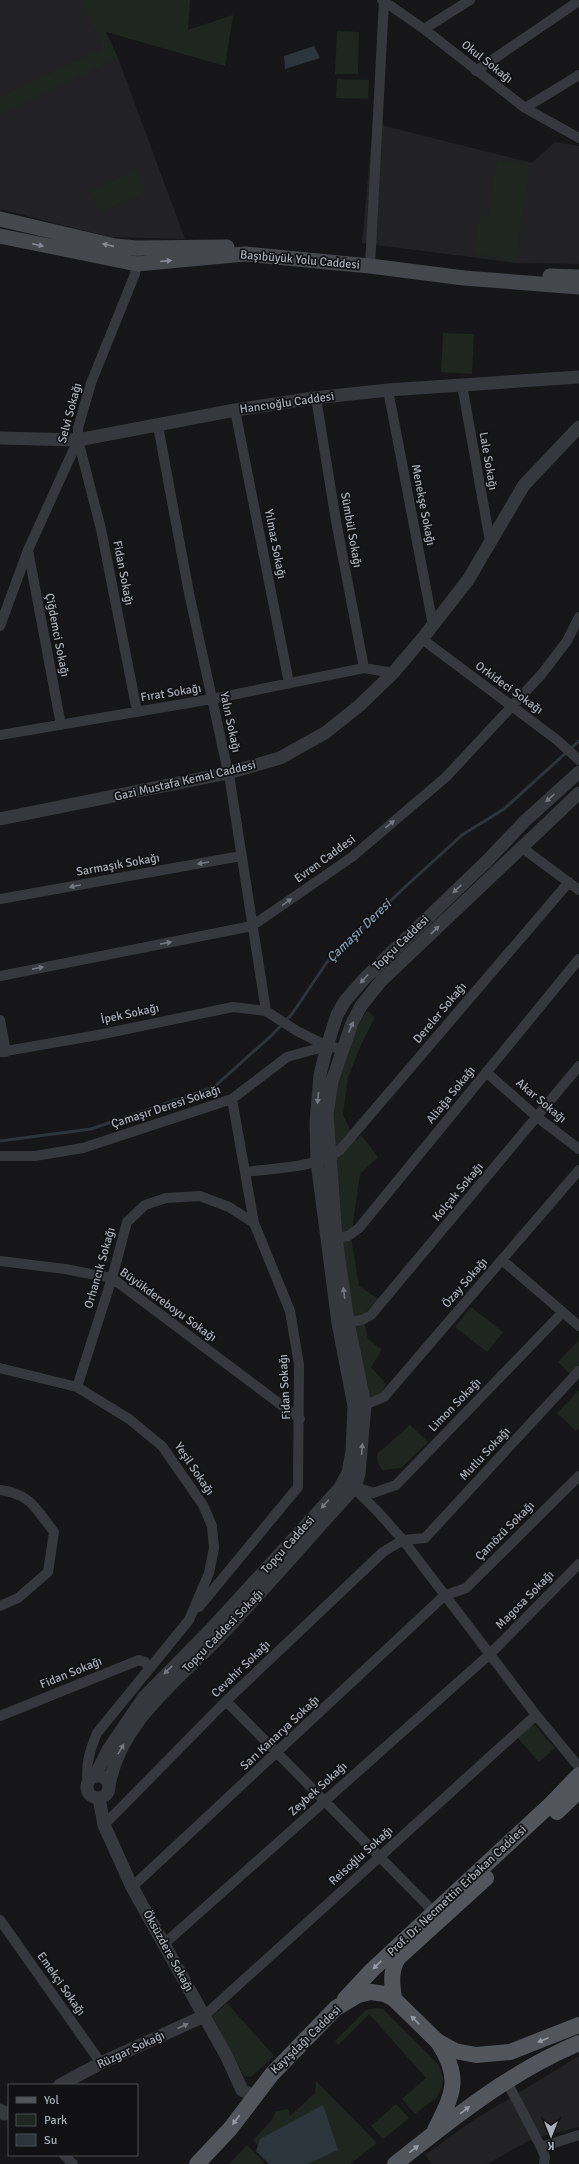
<svg xmlns="http://www.w3.org/2000/svg" width="579" height="2164" viewBox="0 0 579 2164" font-family="Signika,sans-serif">
  <rect width="100%" height="100%" fill="#161618"/>
  <!-- built -->
  <path fill="#222225" d="M 0,0 L 90,0 L 118,58 L 185,239 L 109,237 L 0,209 Z
    M 373,123 L 532,163 L 555,142 L 579,146 L 579,264 L 516,263 L 362,243 Z
    M 579,2056 L 579,2127 L 532,2139 L 487,2164 L 432,2164 L 425,2155 L 469,2123 Z"/>
  <!-- green -->
  <path fill="#1e261f" d="M 81,0 L 190,0 L 188,30 L 233,15 L 225,66 L 106,32 L 118,58 L 0,115 L 0,97 L 103,48 Z
    M 337,31 L 359,32 L 358,74 L 335,74 Z
    M 337,79 L 369,80 L 368,99 L 336,98 Z
    M 497,160 L 530,165 L 515,261 L 474,254 L 480,215 L 489,216 Z
    M 136,170 L 146,192 L 101,212 L 91,190 Z
    M 443,333 L 474,334 L 472,374 L 441,372 Z
    M 367,1011 L 375,1017 L 361,1045 L 348,1077 L 343,1115 L 356,1141 L 361,1135 L 378,1157 L 360,1174 L 351,1237 L 359,1286 L 378,1299 L 363,1315 L 368,1339 L 382,1350 L 371,1367 L 386,1384 L 381,1394 L 368,1401 C 353,1328 342,1257 337,1182 C 335,1161 331,1138 332,1116 C 335,1079 347,1042 367,1011 Z
    M 471,1307 L 503,1332 L 487,1352 L 455,1327 Z
    M 579,1340 L 579,1366 L 571,1375 L 558,1362 Z
    M 579,1390 L 579,1428 L 576,1431 L 557,1413 Z
    M 410,1425 L 428,1442 L 401,1468 L 382,1470 L 378,1463 L 377,1454 Z
    M 533,1723 L 555,1748 L 539,1762 L 517,1737 Z
    M 227,2003 L 274,2056 L 251,2077 L 244,2076 L 212,2016 Z
    M 375,2008 L 383,2009 L 438,2064 L 443,2077 L 442,2087 L 437,2097 L 415,2114 L 402,2099 L 426,2078 L 369,2014 L 338,2045 L 335,2041 L 366,2010 Z
    M 316,2081 L 377,2143 L 350,2164 L 276,2164 L 253,2140 L 272,2120 L 275,2112 L 288,2109 L 290,2116 L 315,2093 Z
    M 396,2104 L 409,2118 L 383,2139 L 371,2126 Z
    M 247,2145 L 266,2164 L 229,2164 Z"/>
  <!-- water -->
  <path fill="#2c353c" d="M 314,46 L 320,58 L 285,69 L 284,56 Z
    M 323,2105 L 338,2150 L 307,2164 L 269,2164 L 256,2151 L 260,2139 Z"/>
  <g fill="none" stroke-linecap="round" stroke-linejoin="round">
    <!-- stream -->
    <path stroke="#2c353c" stroke-width="3" d="M 0,1141 L 91,1129 L 214,1087 L 272,1035 L 292,1014 L 327,962 L 405,887 L 462,835 L 504,809 L 579,741"/>
    <!-- minor -->
    <path stroke="#37383d" stroke-width="10" d="M 382,0 L 424,29 L 525,108 L 579,138
      M 424,29 L 470,0
      M 476,71 L 579,1
      M 525,108 L 579,75
      M 370,266 L 384,1
      M 462,385 L 490,541
      M 388,390 L 433,625
      M 314,398 L 317,404 L 336,521 L 364,668
      M 235,410 L 289,683
      M 158,426 L 189,593 L 230,781 L 266,1011
      M 78,440 L 101,529 L 137,711
      M 28,550 L 61,725
      M 0,626 L 28,550 L 78,440 L 78,428 L 91,383 L 135,274 L 137,258
      M 422,639 L 557,740 L 579,760
      M 0,735 L 212,699 L 364,668 L 393,673
      M 521,847 L 579,890
      M 0,899 L 241,856
      M 0,976 L 252,926 L 352,857 L 446,777 L 541,675 L 567,641 L 579,617
      M 0,1020 L 6,1052
      M 0,1052 L 98,1035 L 233,1007 L 266,1011 L 297,1031 L 327,1046 L 342,1049
      M 486,1072 L 537,1117 L 579,1149
      M 0,1156 L 35,1156 L 83,1148 L 232,1099 L 287,1057 L 327,1046
      M 246,1172 C 275,1168 317,1168 340,1150 L 569,882
      M 329,1240 L 348,1236 L 359,1228 L 579,959
      M 502,1260 L 579,1326
      M 0,1261 L 65,1269 L 112,1278 L 300,1419
      M 341,1323 L 362,1320 L 371,1315 L 579,1066
      M 0,1368 L 77,1387 L 129,1419 L 162,1446 L 203,1505 L 212,1526 L 214,1548 L 209,1573 L 189,1620 L 97,1733 C 90,1750 85,1765 88,1783
      M 77,1387 L 112,1278 L 127,1222 L 145,1205 L 166,1198 L 200,1196 L 229,1207 L 254,1223
      M 359,1406 L 365,1405 L 384,1397 L 579,1170
      M 349,1483 L 378,1512 L 403,1540 L 536,1715 L 579,1767
      M 356,1487 L 373,1493 L 396,1485 L 563,1312
      M 0,1490 C 31,1494 36,1509 54,1532 L 48,1572 L 18,1598 L 0,1606
      M 199,1607 L 298,1487 L 299,1365 L 290,1311 L 254,1223 L 232,1099
      M 226,1701 L 433,1911
      M 0,1716 L 139,1660 L 145,1662 L 149,1668
      M 104,1825 L 226,1701 L 383,1552 L 403,1540 L 425,1538 L 579,1371
      M 132,1887 L 444,1596 L 466,1588 L 579,1476
      M 0,1920 L 101,2063
      M 164,1944 L 490,1654 L 579,1564
      M 204,2016 L 536,1715
      M 506,2080 L 541,2147 L 545,2157 L 544,2164
      M 541,2147 L 579,2135
      M 64,2155 L 73,2164"/>
    <!-- tertiary -->
    <path stroke="#37383d" stroke-width="13" d="M 0,438 L 78,440 L 235,410 L 314,398 L 388,390 L 579,377
      M 0,819 L 228,773 L 280,758 L 325,733 L 360,705 L 393,673 L 422,639 L 468,580 L 524,485 L 579,427
      M 95,1776 L 108,1750 L 144,1697 L 212,1628 L 339,1489 L 348,1473 L 352,1451 L 354,1406 L 338,1323 L 317,1162 L 316,1122 L 320,1075 L 327,1046 L 337,1015 L 345,1001 L 365,978 L 487,861 L 525,821 L 579,772
      M87 1787a11 11 0 1 1 22 0a11 11 0 1 1-22 0Z
      M 109,1786 C 120,1721 179,1680 221,1635 C 267,1587 310,1536 355,1487 L 359,1474 L 365,1405 L 348,1322 L 336,1238 L 327,1114 L 332,1081 L 352,1023 L 361,1006 L 381,981 L 579,793
      M 99,1798 L 104,1825 L 132,1887 L 227,2057 L 242,2090 L 253,2096
      M 60,2085 L 101,2063 L 204,2016
      M 0,2110 L 4,2114 L 9,2112"/>
    <!-- secondary -->
    <path stroke="#45474d" stroke-width="15" d="M 0,219 L 115,246 L 137,248 L 227,247
      M 0,236 L 137,264 L 245,254 L 370,266 L 464,278 L 579,287
      M 550,276 L 579,277"/>
    <!-- primary -->
    <path stroke="#53555c" stroke-width="16" d="M 557,1812 L 579,1791
      M 345,1999 L 372,1970 L 551,1804 L 579,1775
      M 394,1999 C 392,1984 390,1971 398,1958 L 486,1878
      M 435,2130 C 453,2094 462,2078 438,2042
      M 197,2164 L 230,2129 L 272,2074 L 336,2008 L 358,1995 L 371,1992 L 385,1994 L 394,1999 L 437,2041 L 455,2051 L 476,2055 L 510,2052 L 579,2025
      M 395,2164 C 453,2118 510,2072 579,2043"/>
  </g>
  <!-- one-way arrows -->
  <defs><path id="oneway-solid" d="M-6-.8H1V-3.2L6.5 0L1 3.2V.8H-6Z"/></defs>
  <g fill="#858993">
    <use href="#oneway-solid" transform="translate(38 245) rotate(12)"/>
    <use href="#oneway-solid" transform="translate(108 245) rotate(-167)"/>
    <use href="#oneway-solid" transform="translate(166 261) rotate(-5)"/>
  </g>
  <g fill="#757881">
    <use href="#oneway-solid" transform="translate(550 798) rotate(138)"/>
    <use href="#oneway-solid" transform="translate(390 824) rotate(-40)"/>
    <use href="#oneway-solid" transform="translate(203 863) rotate(170)"/>
    <use href="#oneway-solid" transform="translate(75 886) rotate(170)"/>
    <use href="#oneway-solid" transform="translate(457 889) rotate(137)"/>
    <use href="#oneway-solid" transform="translate(287 902) rotate(-35)"/>
    <use href="#oneway-solid" transform="translate(435 930) rotate(-44)"/>
    <use href="#oneway-solid" transform="translate(166 943) rotate(-11)"/>
    <use href="#oneway-solid" transform="translate(38 968) rotate(-11)"/>
    <use href="#oneway-solid" transform="translate(364 979) rotate(132)"/>
    <use href="#oneway-solid" transform="translate(351 1027) rotate(-67)"/>
    <use href="#oneway-solid" transform="translate(318 1098) rotate(95)"/>
    <use href="#oneway-solid" transform="translate(344 1293) rotate(-98)"/>
    <use href="#oneway-solid" transform="translate(362 1449) rotate(-86)"/>
    <use href="#oneway-solid" transform="translate(325 1504) rotate(132)"/>
    <use href="#oneway-solid" transform="translate(168 1670) rotate(136)"/>
    <use href="#oneway-solid" transform="translate(121 1749) rotate(-60)"/>
    <use href="#oneway-solid" transform="translate(183 2026) rotate(-25)"/>
  </g>
  <g fill="#979ba6">
    <use href="#oneway-solid" transform="translate(377 1965) rotate(136)"/>
    <use href="#oneway-solid" transform="translate(415 2020) rotate(-135)"/>
    <use href="#oneway-solid" transform="translate(543 2040) rotate(157)"/>
    <use href="#oneway-solid" transform="translate(465 2110) rotate(-37)"/>
    <use href="#oneway-solid" transform="translate(236 2120) rotate(127)"/>
    <use href="#oneway-solid" transform="translate(414 2149) rotate(-38)"/>
  </g>
  <g text-anchor="middle" dominant-baseline="central" stroke-width="3.5" stroke-linejoin="round" paint-order="stroke">
    <!-- street labels -->
    <g font-size="12" fill="#a8adb8" stroke="#111113">
      <text transform="translate(487 62) rotate(38)">Okul Sokağı</text>
      <text transform="translate(300 260) rotate(5)">Başıbüyük Yolu Caddesi</text>
      <text transform="translate(287 403) rotate(-8)">Hancıoğlu Caddesi</text>
      <text transform="translate(70 413) rotate(-75)">Selvi Sokağı</text>
      <text transform="translate(488 461) rotate(80)">Lale Sokağı</text>
      <text transform="translate(423 505) rotate(79)">Menekşe Sokağı</text>
      <text transform="translate(351 530) rotate(80)">Sümbül Sokağı</text>
      <text transform="translate(275 544) rotate(79)">Yılmaz Sokağı</text>
      <text transform="translate(123 573) rotate(79)">Fidan Sokağı</text>
      <text transform="translate(57 635) rotate(79)">Çiğdemci Sokağı</text>
      <text transform="translate(509 688) rotate(36)">Orkideci Sokağı</text>
      <text transform="translate(171 693) rotate(-9)">Fırat Sokağı</text>
      <text transform="translate(230 722) rotate(78)">Yalın Sokağı</text>
      <text transform="translate(185 781) rotate(-13)">Gazi Mustafa Kemal Caddesi</text>
      <text transform="translate(325 859) rotate(-36)">Evren Caddesi</text>
      <text transform="translate(118 865) rotate(-10)">Sarmaşık Sokağı</text>
      <text transform="translate(401 943) rotate(-44)">Topçu Caddesi</text>
      <text transform="translate(440 1013) rotate(-50)">Dereler Sokağı</text>
      <text transform="translate(130 1014) rotate(-12)">İpek Sokağı</text>
      <text transform="translate(451 1095) rotate(-51)">Aliağa Sokağı</text>
      <text transform="translate(541 1101) rotate(40)">Akar Sokağı</text>
      <text transform="translate(166 1107) rotate(-18)">Çamaşır Deresi Sokağı</text>
      <text transform="translate(458 1192) rotate(-50)">Kolçak Sokağı</text>
      <text transform="translate(100 1268) rotate(-74)">Orhancık Sokağı</text>
      <text transform="translate(465 1283) rotate(-49)">Özay Sokağı</text>
      <text transform="translate(168 1305) rotate(36)">Büyükdereboyu Sokağı</text>
      <text transform="translate(285 1387) rotate(-93)">Fidan Sokağı</text>
      <text transform="translate(455 1405) rotate(-46)">Limon Sokağı</text>
      <text transform="translate(485 1454) rotate(-47)">Mutlu Sokağı</text>
      <text transform="translate(194 1469) rotate(56)">Yeşil Sokağı</text>
      <text transform="translate(505 1531) rotate(-45)">Çamözü Sokağı</text>
      <text transform="translate(288 1545) rotate(-48)">Topçu Caddesi</text>
      <text transform="translate(525 1600) rotate(-45)">Magosa Sokağı</text>
      <text transform="translate(223 1631) rotate(-46)">Topçu Caddesi Sokağı</text>
      <text transform="translate(241 1669) rotate(-44)">Cevahir Sokağı</text>
      <text transform="translate(71 1673) rotate(-22)">Fidan Sokağı</text>
      <text transform="translate(280 1733) rotate(-43)">Sarı Kanarya Sokağı</text>
      <text transform="translate(318 1789) rotate(-42)">Zeybek Sokağı</text>
      <text transform="translate(361 1856) rotate(-42)">Reisoğlu Sokağı</text>
      <text transform="translate(457 1891) rotate(-43)">Prof. Dr. Necmettin Erbakan Caddesi</text>
      <text transform="translate(168 1951) rotate(61)">Öksüzdere Sokağı</text>
      <text transform="translate(61 1984) rotate(55)">Emekçi Sokağı</text>
      <text transform="translate(306 2040) rotate(-44)">Kayışdağı Caddesi</text>
      <text transform="translate(131 2050) rotate(-25)">Rüzgar Sokağı</text>
    </g>
    <!-- water labels -->
    <g font-size="13" font-style="italic" fill="#7f9bb3" stroke="#111113">
      <text transform="translate(359 931) rotate(-44)">Çamaşır Deresi</text>
    </g>
  </g>
  <!-- legend -->
  <rect x="8" y="2084" width="130" height="72" fill="#111113" stroke="#4d4f55"/>
  <rect x="16" y="2097" width="20" height="6" fill="#53555c" stroke="#4d4f55"/>
  <text x="44" y="2104" font-size="12" fill="#a8adb8">Yol</text>
  <rect x="16" y="2114" width="20" height="12" fill="#1e261f" stroke="#4d4f55"/>
  <text x="44" y="2124" font-size="12" fill="#a8adb8">Park</text>
  <rect x="16" y="2134" width="20" height="12" fill="#2c353c" stroke="#4d4f55"/>
  <text x="44" y="2144" font-size="12" fill="#a8adb8">Su</text>
  <!-- north arrow -->
  <g transform="translate(551 2136) rotate(180)" stroke="#111113" stroke-width="3" paint-order="stroke">
  <path d="M0-3L7 15L0 10L-7 15Z" fill="#a8adb8"/>
  <text y="-6" font-size="11" font-weight="bold" text-anchor="middle" fill="#a8adb8">K</text>
  </g>
</svg>
